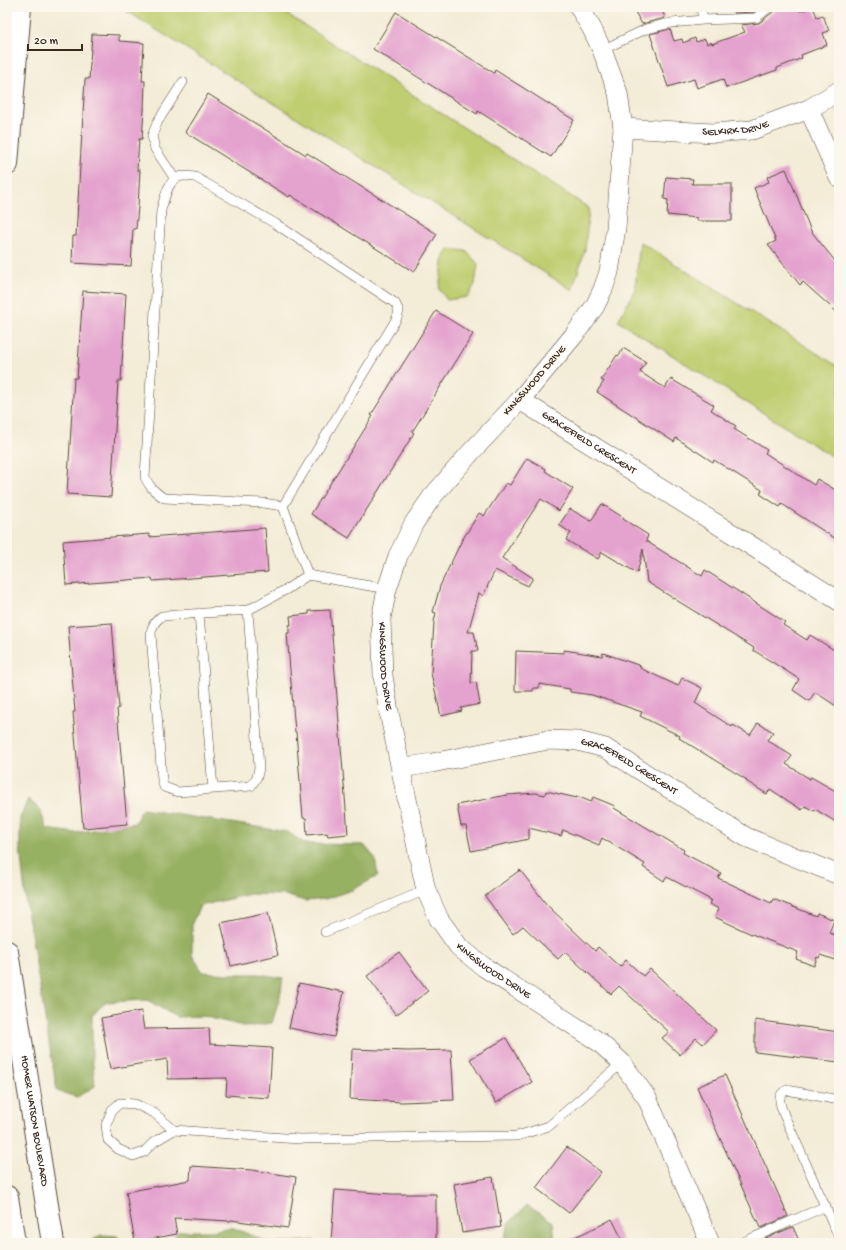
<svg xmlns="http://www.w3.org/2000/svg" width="846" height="1250" viewBox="0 0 846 1250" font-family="'Gochi Hand',sans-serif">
  <rect width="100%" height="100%" fill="#fbf7ec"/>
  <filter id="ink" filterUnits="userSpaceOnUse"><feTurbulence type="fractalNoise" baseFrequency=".025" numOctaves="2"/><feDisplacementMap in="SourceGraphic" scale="8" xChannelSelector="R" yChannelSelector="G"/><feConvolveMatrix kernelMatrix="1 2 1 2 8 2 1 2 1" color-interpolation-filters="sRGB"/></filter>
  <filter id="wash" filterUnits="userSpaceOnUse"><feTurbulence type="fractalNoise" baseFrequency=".012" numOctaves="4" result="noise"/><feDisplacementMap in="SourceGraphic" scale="16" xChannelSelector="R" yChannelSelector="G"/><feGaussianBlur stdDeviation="0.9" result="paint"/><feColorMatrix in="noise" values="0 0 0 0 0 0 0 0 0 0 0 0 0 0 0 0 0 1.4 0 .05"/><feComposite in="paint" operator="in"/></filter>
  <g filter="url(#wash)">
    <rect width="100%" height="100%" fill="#f3ecd7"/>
    <!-- green -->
    <path fill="#bfce70" stroke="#7d7c47" d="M 120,7 L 276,7 L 589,208 L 585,250 L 572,290 Z
      M 640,242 L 839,367 L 839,461 L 618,321 L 635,289 Z
      M 449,249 L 466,251 L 478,264 L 475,284 L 468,297 L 447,300 L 439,289 L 444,256 Z"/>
    <!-- forest -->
    <path fill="#97b162" stroke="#696e40" d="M 28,799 L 40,810 L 47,829 L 75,833 L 135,823 L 142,809 L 288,832 L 305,844 L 364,845 L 375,858 L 378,876 L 352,890 L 325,899 L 305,901 L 285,895 L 250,894 L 200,906 L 192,923 L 192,955 L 203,972 L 229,974 L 259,974 L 283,978 L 280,997 L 272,1023 L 247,1027 L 203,1016 L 176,1017 L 147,1000 L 105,1002 L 92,1016 L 92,1056 L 95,1086 L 77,1097 L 57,1091 L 26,903 L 20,848 L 20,818 Z
      M 527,1205 L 553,1222 L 555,1243 L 474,1243 L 504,1239 L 509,1223 Z
      M 231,1227 L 270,1243 L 314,1240 L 315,1243 L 170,1243 L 179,1231 L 213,1231 Z
      M 101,1235 L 117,1236 L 123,1243 L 88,1243 Z"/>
    <g id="blocks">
      <!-- building -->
      <path fill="#e4a2ce" d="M 632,7 L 661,7 L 665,18 L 642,24 Z
        M 731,7 L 760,7 L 754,12 L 734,13 Z
        M 775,7 L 798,7 L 800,11 L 813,7 L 817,17 L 823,15 L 829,31 L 823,33 L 827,45 L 801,55 L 802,58 L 777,68 L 777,70 L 726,88 L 723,79 L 697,88 L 694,79 L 668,87 L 650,34 L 670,29 L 674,41 L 682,39 L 683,43 L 695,38 L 696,42 L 705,39 L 707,44 L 711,42 L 712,44 L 745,32 L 741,25 L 759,23 L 773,12 Z
        M 396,12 L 494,73 L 495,70 L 574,120 L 551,157 L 478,111 L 477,114 L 373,49 Z
        M 92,34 L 119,35 L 119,41 L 144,43 L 142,81 L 145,81 L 144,110 L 142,139 L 139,139 L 137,170 L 140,170 L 138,207 L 136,229 L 133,229 L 131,266 L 72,263 L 73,236 L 76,236 L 85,79 L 89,79 Z
        M 208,94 L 306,155 L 307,153 L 437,234 L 414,272 L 290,195 L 289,197 L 185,132 Z
        M 786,169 L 811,231 L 839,266 L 839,314 L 803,282 L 800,285 L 768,245 L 776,241 L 754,188 L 769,182 L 767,177 Z
        M 666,177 L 693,179 L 692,184 L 732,184 L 732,221 L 697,221 L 697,218 L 667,215 L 668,200 L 664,199 Z
        M 83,291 L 126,294 L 121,381 L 118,381 L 111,497 L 67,494 L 74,378 L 77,378 Z
        M 436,311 L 473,334 L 412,432 L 414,433 L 349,538 L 311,514 L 373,416 L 371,415 Z
        M 623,348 L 646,362 L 640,372 L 665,388 L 671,379 L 714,405 L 711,410 L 736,426 L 734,429 L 767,450 L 765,453 L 814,485 L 817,479 L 839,492 L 839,541 L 782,504 L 780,507 L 760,494 L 762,490 L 714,460 L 713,462 L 676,438 L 674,442 L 597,392 L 604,381 L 601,380 L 617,355 L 619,356 Z
        M 527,458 L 546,469 L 545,471 L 573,489 L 559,511 L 541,499 L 502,558 L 533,578 L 528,586 L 495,570 L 483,596 L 479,593 L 468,632 L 474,632 L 478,651 L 472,651 L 471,684 L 476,682 L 480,704 L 461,708 L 462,711 L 441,716 L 431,673 L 434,622 L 436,613 L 433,612 L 440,586 L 461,542 L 479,513 L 484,516 L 506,483 L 510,485 Z
        M 602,504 L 624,518 L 623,519 L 648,535 L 646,541 L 702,576 L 705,570 L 785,622 L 783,625 L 807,640 L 810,635 L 839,653 L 839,708 L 815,692 L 809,701 L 793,690 L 799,679 L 753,650 L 754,648 L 647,582 L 643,549 L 637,573 L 602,552 L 598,559 L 566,540 L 571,533 L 559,525 L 570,509 L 591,521 Z
        M 265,528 L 268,572 L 153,581 L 152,578 L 66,585 L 63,541 L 149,534 L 149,537 Z
        M 330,610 L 348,834 L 328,836 L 327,833 L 307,835 L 306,818 L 303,818 L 296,732 L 295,732 L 287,633 L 289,633 L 289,625 L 291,625 L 290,616 L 309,614 L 309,611 Z
        M 112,623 L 119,708 L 117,709 L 127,824 L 83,828 L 73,712 L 75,712 L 68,626 Z
        M 564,650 L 602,656 L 603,653 L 641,666 L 640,668 L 678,686 L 682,678 L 702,688 L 695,703 L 732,727 L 733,725 L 750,735 L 758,723 L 773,732 L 767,740 L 792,756 L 786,764 L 810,779 L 811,777 L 839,793 L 839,824 L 815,809 L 814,811 L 805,806 L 802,810 L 770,789 L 767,794 L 746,781 L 747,780 L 679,738 L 680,736 L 640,716 L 642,712 L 592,695 L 570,692 L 570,689 L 539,684 L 539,688 L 533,688 L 533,691 L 515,691 L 516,651 L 564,653 Z
        M 546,791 L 577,798 L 577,796 L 591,802 L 593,797 L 615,806 L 614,808 L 684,850 L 683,853 L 721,873 L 718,878 L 771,903 L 773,899 L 816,916 L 817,913 L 834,920 L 829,933 L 839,936 L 839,961 L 820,955 L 819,958 L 817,957 L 814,966 L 796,959 L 798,952 L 749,933 L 715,917 L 719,909 L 709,904 L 711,900 L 667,877 L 664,881 L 643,867 L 645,864 L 602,838 L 599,845 L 563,830 L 561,836 L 529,828 L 529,839 L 471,851 L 466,826 L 461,826 L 457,805 L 507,795 L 536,793 L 545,795 Z
        M 520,870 L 547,905 L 595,951 L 598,947 L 620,967 L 626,960 L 643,976 L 650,969 L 716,1030 L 703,1044 L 696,1038 L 680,1055 L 662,1038 L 669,1032 L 619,986 L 611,994 L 565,952 L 558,959 L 523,926 L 513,934 L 485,896 Z
        M 268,913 L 278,955 L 231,966 L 221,923 Z
        M 399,952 L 428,991 L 396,1015 L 367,976 Z
        M 299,983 L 344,992 L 334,1037 L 289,1028 Z
        M 141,1011 L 144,1029 L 209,1028 L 210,1044 L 272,1048 L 269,1098 L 226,1095 L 227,1078 L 168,1079 L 167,1059 L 110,1069 L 101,1018 Z
        M 755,1020 L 839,1032 L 839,1062 L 755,1052 Z
        M 506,1038 L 532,1082 L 496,1103 L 470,1059 Z
        M 352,1049 L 408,1051 L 451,1050 L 454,1100 L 402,1102 L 350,1099 Z
        M 725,1075 L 788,1216 L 761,1228 L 758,1220 L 757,1221 L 697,1087 Z
        M 567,1147 L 601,1172 L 569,1213 L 536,1188 Z
        M 191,1166 L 252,1170 L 296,1177 L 288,1228 L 231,1220 L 230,1221 L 174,1218 L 177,1234 L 135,1242 L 126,1192 L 190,1180 Z
        M 493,1177 L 501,1227 L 462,1233 L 454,1184 Z
        M 335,1190 L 391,1194 L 436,1194 L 436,1243 L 358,1243 L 331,1241 Z
        M 612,1219 L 624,1243 L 562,1243 L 601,1225 Z
        M 793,1227 L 800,1243 L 769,1243 L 766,1238 Z"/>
    </g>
  </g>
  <g filter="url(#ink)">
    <use href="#blocks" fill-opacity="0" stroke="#57473a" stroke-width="1"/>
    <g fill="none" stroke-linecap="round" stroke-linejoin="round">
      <!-- lane casing -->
      <g stroke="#57473a" stroke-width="10">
        <path id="lane" d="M 701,7 L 703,20
          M 602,50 L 646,29 L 671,23 L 703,20 L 756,18 L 769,7
          M 175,179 L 155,149 L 152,136 L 158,121 L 183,82
          M 283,506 L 263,503 L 164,498 C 155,492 149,487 145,477 L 161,210 C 165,198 168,175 185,176 C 188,176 192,177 195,177 L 276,224 L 395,303 L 399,311 L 397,318 L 283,506 L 308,575 L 387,589
          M 248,610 L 259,768 L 257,777 L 251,786 L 178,792 L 164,787 L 162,780 L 151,633 C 152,625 156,620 162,616 L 248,610 L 287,589 L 308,575
          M 199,613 L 213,789
          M 325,932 L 426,890
          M 839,1100 L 787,1090 C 775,1095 781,1106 784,1115 L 839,1237
          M 174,1130 L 154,1113 L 135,1104 L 120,1103 L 112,1110 L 106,1125 L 108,1140 L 118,1149 L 133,1156 L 144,1152 L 154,1142 L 174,1130 L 299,1139 L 517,1136 L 549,1126 L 622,1063
          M 741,1243 L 826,1206"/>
      </g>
      <!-- street casing -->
      <g stroke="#57473a" stroke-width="20">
        <g id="street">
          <path id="s1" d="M 579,7 L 591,27 L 602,50 L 618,93 L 623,128 L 616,228 L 609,272 L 603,289 L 595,306 L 575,334 L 520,400 L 471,452 L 432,497 L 414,523 L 398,556 L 387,589 L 381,619 L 383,676 L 389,712 L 421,867 L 426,890 L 439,919 L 459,947 L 484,967 L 599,1042 L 622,1063 L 647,1098 L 710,1243"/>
          <path d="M 809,109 L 839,178"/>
          <path id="s2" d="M 623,128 L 713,133 L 752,130 L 809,109 L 839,91"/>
          <path id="s3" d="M 520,400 L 839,601"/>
          <path id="s4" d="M 401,768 L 432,763 L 548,740 L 578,741 L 605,748 L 746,837 L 839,875"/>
        </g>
      </g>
      <!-- secondary casing -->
      <g stroke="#57473a" stroke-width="24">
        <g id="secondary">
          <path d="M 7,164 L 20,7"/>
          <path id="s5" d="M 7,952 L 53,1243"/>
          <path d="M 7,1197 L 14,1243"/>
        </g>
      </g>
      <!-- lane -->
      <use href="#lane" stroke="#fff" stroke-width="9"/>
      <!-- street -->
      <use href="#street" stroke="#fff" stroke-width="19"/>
      <!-- secondary -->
      <use href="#secondary" stroke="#fff" stroke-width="22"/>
    </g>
  </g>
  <g text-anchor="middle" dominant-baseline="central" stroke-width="3" stroke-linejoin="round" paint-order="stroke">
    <!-- street labels -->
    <g font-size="11" fill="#3b2a1e" stroke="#fbf7ec">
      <text stroke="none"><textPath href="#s2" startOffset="113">SELKIRK DRIVE</textPath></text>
      <text transform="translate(535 381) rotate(-49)">KINGSWOOD DRIVE</text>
      <text stroke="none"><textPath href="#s3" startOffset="81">GRACEFIELD CRESCENT</textPath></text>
      <text stroke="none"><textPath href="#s1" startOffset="744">KINGSWOOD DRIVE</textPath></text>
      <text stroke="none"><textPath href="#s4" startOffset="237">GRACEFIELD CRESCENT</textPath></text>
      <text stroke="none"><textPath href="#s1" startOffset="1080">KINGSWOOD DRIVE</textPath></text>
      <text stroke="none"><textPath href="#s5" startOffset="171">HOMER WATSON BOULEVARD</textPath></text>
    </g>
  </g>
  <!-- margin -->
  <rect width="846" height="1250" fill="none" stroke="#fbf7ec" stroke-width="24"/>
  <!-- scale -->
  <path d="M28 44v6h54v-6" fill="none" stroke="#3b2a1e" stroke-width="2"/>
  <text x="34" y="44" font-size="12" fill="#3b2a1e" stroke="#fbf7ec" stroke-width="3" paint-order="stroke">20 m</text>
</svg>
